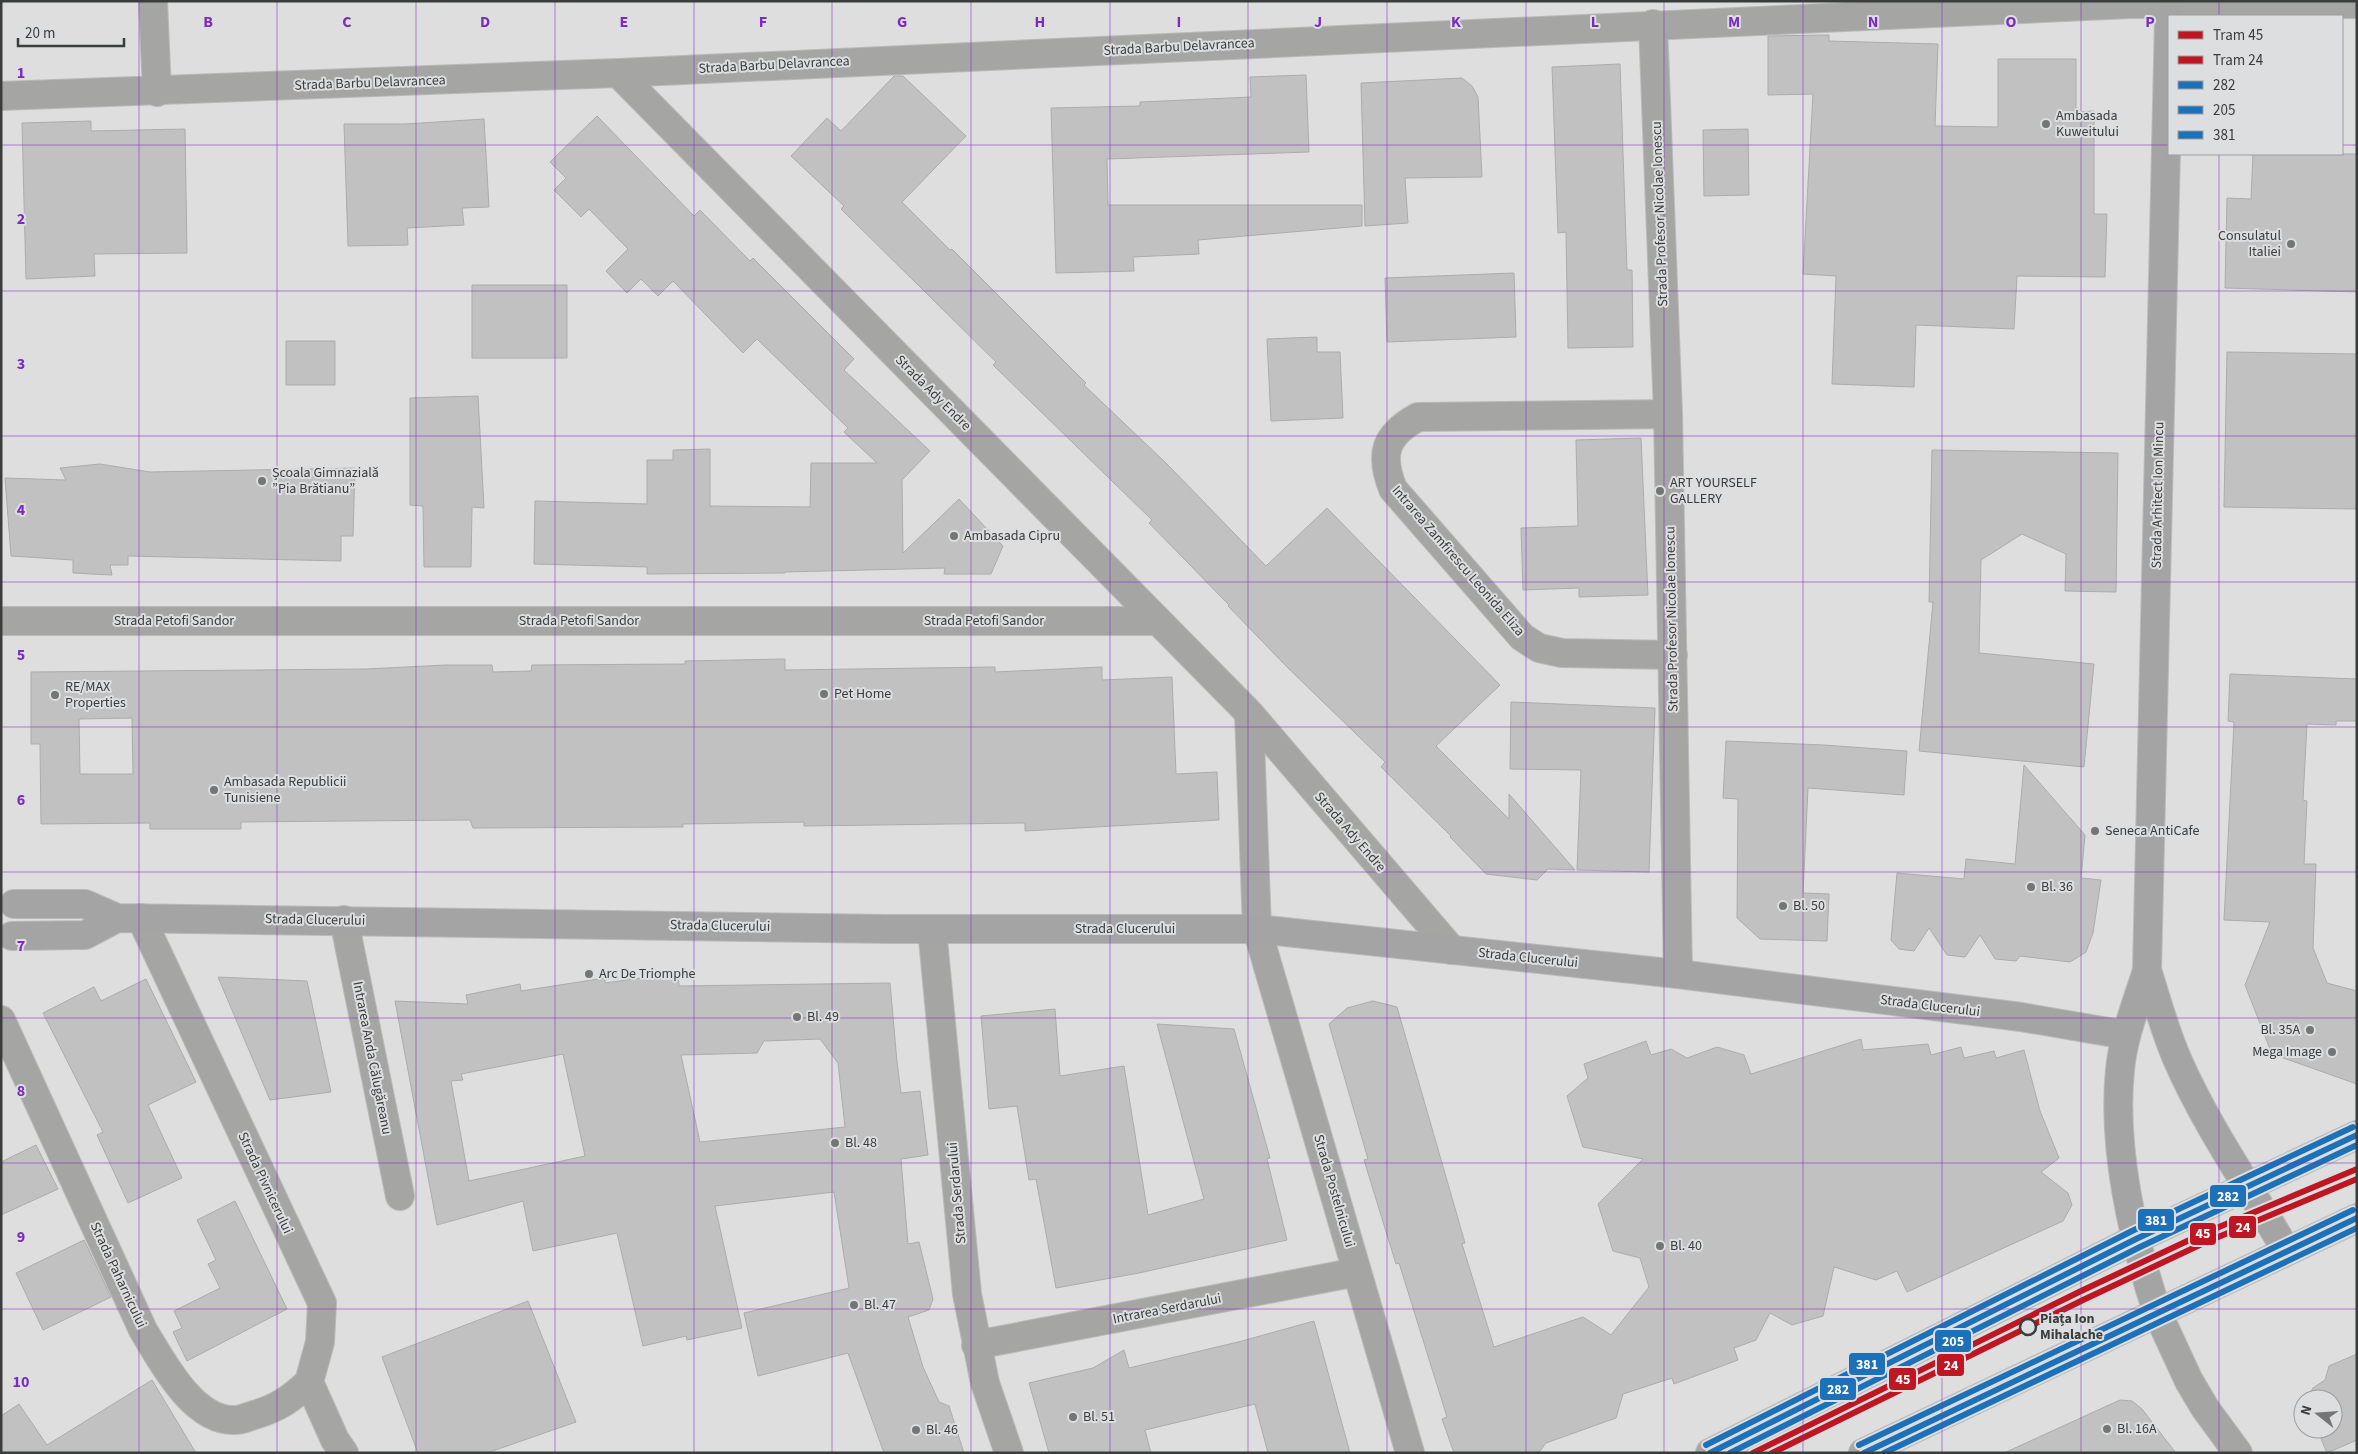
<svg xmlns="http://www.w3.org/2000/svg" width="2358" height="1454" viewBox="0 0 2358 1454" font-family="'Source Sans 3',sans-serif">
  <rect width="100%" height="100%" fill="#dededf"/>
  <!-- building -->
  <path fill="#c1c1c2" stroke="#abacac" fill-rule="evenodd" d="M 1829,35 L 1829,41 L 1938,44 L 1935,126 L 1998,127 L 1998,59 L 2076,59 L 2076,112 L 2094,111 L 2094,214 L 2107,214 L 2105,277 L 2017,276 L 2014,329 L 1916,325 L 1914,387 L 1832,384 L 1836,276 L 1803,274 L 1813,94 L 1768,95 L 1768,36 Z
    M 1620,64 L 1627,270 L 1632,270 L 1633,347 L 1568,348 L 1566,232 L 1558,233 L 1552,67 Z
    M 1306,75 L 1309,152 L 1107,159 L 1108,205 L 1362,205 L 1362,226 L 1198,240 L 1199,254 L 1133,257 L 1134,271 L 1056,273 L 1051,108 L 1140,106 L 1140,102 L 1251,97 L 1250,77 Z
    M 894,76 L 903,76 L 966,136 L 902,202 L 950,250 L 952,249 L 1086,383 L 1084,385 L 1167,464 L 1266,566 L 1327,508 L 1500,685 L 1436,746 L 1509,819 L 1509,794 L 1575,870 L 1548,869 L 1537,880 L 1486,874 L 1450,837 L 1451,836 L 1381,767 L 1385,762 L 1287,667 L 1228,606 L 1229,605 L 1149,523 L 1152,520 L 993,365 L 996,362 L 841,209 L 844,206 L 791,156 L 827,118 L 841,131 Z
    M 1462,78 L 1472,86 L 1478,97 L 1482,177 L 1405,178 L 1408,223 L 1365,226 L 1361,83 Z
    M 597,116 L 694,216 L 700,210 L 750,261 L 753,258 L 854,359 L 844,370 L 930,451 L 902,480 L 903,553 L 959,499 L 1003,546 L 991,574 L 944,574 L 945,568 L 785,572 L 785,573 L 647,574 L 647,567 L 534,564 L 535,501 L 647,504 L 647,460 L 673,460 L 673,450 L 710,449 L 710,506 L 810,507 L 811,463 L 877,463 L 844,432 L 848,428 L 757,339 L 743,353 L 673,281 L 658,296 L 641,279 L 627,293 L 606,271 L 628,249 L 589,209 L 581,217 L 554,190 L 566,178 L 550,162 Z
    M 484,119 L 489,207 L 462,208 L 464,225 L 407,228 L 408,245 L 348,246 L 344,124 L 405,124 Z
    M 91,121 L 91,131 L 185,129 L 187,253 L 94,254 L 95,276 L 26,279 L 22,123 Z
    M 1748,129 L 1749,195 L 1704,196 L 1703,130 Z
    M 2253,154 L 2357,154 L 2357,292 L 2225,288 L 2227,198 L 2251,199 Z
    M 1514,273 L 1516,337 L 1387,342 L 1385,278 Z
    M 472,285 L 567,285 L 567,358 L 472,358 Z
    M 1317,337 L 1317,352 L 1340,352 L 1343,418 L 1271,421 L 1267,339 Z
    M 286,341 L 335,341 L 335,385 L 286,385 Z
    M 2227,352 L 2357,354 L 2357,509 L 2224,507 Z
    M 478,396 L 484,508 L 472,507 L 471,567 L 424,567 L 423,506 L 410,505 L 410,398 Z
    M 1641,438 L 1648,595 L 1579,597 L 1579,588 L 1523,590 L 1521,528 L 1578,526 L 1576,440 Z
    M 1932,450 L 2118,453 L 2116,592 L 2065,591 L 2066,554 L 2022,534 L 1981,560 L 1979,653 L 2094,664 L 2084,767 L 1919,751 L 1933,602 L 1929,602 Z
    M 100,464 L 150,472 L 355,468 L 353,536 L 341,536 L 341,561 L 128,556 L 128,565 L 110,565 L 112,575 L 73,573 L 73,560 L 11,556 L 5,478 L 66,480 L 60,468 Z
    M 785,659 L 785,670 L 995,667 L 995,672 L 1102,667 L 1102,680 L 1172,677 L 1176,774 L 1217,772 L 1219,820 L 1025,831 L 1025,823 L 804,826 L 804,822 L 683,824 L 683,827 L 473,828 L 470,820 L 346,821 L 241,822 L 241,829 L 150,829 L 150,823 L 41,824 L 40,744 L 31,744 L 31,672 L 366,669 L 446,665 L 492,665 L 493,672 L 531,671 L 532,665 L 685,664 L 685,661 ZM 132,718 L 133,774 L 80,774 L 79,719 Z
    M 2230,674 L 2357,679 L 2357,721 L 2336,721 L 2336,725 L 2307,724 L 2303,800 L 2307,801 L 2304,864 L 2316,864 L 2313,948 L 2327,983 L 2357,991 L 2357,1084 L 2272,1054 L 2245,985 L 2270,922 L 2224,920 L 2234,722 L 2228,721 Z
    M 1511,702 L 1655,708 L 1649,872 L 1577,870 L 1581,770 L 1510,769 Z
    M 1726,741 L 1824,745 L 1907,751 L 1904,795 L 1808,788 L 1803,893 L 1829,894 L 1827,941 L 1760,939 L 1737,918 L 1738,799 L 1723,798 Z
    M 2024,765 L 2085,835 L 2081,878 L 2101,880 L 2093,933 L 2086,952 L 2070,962 L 2020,956 L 2016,961 L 1995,959 L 1980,935 L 1965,957 L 1947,955 L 1929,928 L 1914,951 L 1899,949 L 1891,940 L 1897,873 L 1964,879 L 1966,859 L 2015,864 Z
    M 678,973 L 679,986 L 890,983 L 897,1062 L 901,1093 L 920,1091 L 928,1155 L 901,1159 L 908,1244 L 919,1242 L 933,1299 L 929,1310 L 908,1317 L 923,1367 L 939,1402 L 949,1406 L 964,1453 L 884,1453 L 848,1353 L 758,1376 L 744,1313 L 849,1288 L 834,1192 L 715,1206 L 742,1328 L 687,1340 L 686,1336 L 643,1346 L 617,1233 L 533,1251 L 523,1201 L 437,1225 L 395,1001 L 468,1004 L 466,995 L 520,984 L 521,991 L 605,978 L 605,983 ZM 820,1039 L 838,1063 L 845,1127 L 700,1142 L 681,1055 L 757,1053 L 764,1041 ZM 563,1054 L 585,1156 L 469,1181 L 451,1081 L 463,1080 L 461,1074 Z
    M 218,977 L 307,981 L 331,1092 L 270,1100 Z
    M 146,979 L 196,1082 L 148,1105 L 182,1178 L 128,1203 L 97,1135 L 103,1132 L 43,1013 L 94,987 L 101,1001 Z
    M 1373,1001 L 1397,1007 L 1465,1243 L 1462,1244 L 1494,1347 L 1583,1317 L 1611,1335 L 1649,1287 L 1640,1258 L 1613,1251 L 1598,1204 L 1643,1159 L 1583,1147 L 1567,1096 L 1588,1078 L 1584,1064 L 1646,1041 L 1651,1055 L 1671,1049 L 1687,1058 L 1717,1047 L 1744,1055 L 1751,1074 L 1861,1039 L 1863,1050 L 1928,1044 L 1931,1055 L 1961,1047 L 1964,1058 L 1994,1051 L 1996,1058 L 2024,1050 L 2040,1111 L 2059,1158 L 2041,1172 L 2068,1193 L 2072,1205 L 2063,1221 L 1907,1292 L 1897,1271 L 1876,1280 L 1834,1267 L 1823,1316 L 1792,1325 L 1770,1313 L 1756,1340 L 1734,1348 L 1738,1360 L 1674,1384 L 1672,1378 L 1623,1394 L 1616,1418 L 1546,1443 L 1540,1451 L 1534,1453 L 1454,1453 L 1442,1419 L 1447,1417 L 1399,1263 L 1396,1264 L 1364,1160 L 1368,1159 L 1329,1024 L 1347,1008 Z
    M 1055,1009 L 1060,1076 L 1124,1066 L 1148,1215 L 1204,1199 L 1157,1024 L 1234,1029 L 1270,1158 L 1267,1159 L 1287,1240 L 1139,1273 L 1056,1288 L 1036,1179 L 1029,1180 L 1017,1106 L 989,1109 L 981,1016 Z
    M 36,1145 L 58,1189 L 1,1215 L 1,1162 Z
    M 235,1201 L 287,1309 L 187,1361 L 173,1332 L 182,1328 L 174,1311 L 220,1288 L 208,1264 L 216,1260 L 197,1220 Z
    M 84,1240 L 111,1297 L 43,1330 L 16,1273 Z
    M 528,1301 L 576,1422 L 487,1453 L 418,1453 L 382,1357 Z
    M 1314,1321 L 1350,1453 L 1268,1453 L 1255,1404 L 1145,1430 L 1151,1453 L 1049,1453 L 1029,1383 L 1093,1368 L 1124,1350 L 1129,1368 L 1242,1341 Z
    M 2357,1354 L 2357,1440 L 2327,1453 L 2317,1429 L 2333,1429 L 2333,1399 L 2307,1399 L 2313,1388 L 2325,1380 L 2329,1366 Z
    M 152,1380 L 196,1453 L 1,1453 L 1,1416 L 19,1404 L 47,1445 Z
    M 2120,1400 L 2132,1401 L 2142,1409 L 2176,1453 L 2004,1453 Z"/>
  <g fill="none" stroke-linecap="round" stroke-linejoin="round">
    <!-- street casing -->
    <g stroke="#bababb" stroke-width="30">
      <path id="street" d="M 153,1 L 157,92
        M 1653,24 L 1668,414 L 1678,974
        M 618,73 L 1249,713 L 1452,950
        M 1,96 L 618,73 L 2130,4 L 2357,4
        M 1668,414 L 1418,417 C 1385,435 1379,454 1393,489 L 1522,637 L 1539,648 L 1562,653 L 1673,655
        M 1,621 L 1157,621
        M 1249,713 L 1257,929 L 1410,1453
        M 141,918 L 322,1303 L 320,1342 L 309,1382 L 335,1440 L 344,1453
        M 344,920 L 400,1196
        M 932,929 L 967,1294 L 985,1383 L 1009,1453
        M 1,1020 L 143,1330 C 162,1361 193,1422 235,1420 C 241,1420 248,1417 254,1415 C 278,1408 291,1399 309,1382
        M 2158,1314 L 2189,1381 L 2205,1408 L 2238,1453
        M 976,1345 L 1357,1272"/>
    </g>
    <!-- secondary casing -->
    <g stroke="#bababb" stroke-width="30">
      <path id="secondary" d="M 14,904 L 85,904 L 117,918 L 891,929 L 1257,929 L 1678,974 L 2021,1017 L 2126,1035
        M 12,936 L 85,935 L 117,918
        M 2147,970 C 2157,1001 2165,1032 2178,1061 C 2207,1127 2250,1188 2286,1250
        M 2158,1314 C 2133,1241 2112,1147 2120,1070 C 2123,1036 2137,1003 2147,970 L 2169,19"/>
    </g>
    <!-- primary casing -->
    <g stroke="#bababb" stroke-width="30">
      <path id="primary" d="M 1710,1453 L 2136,1239 L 2357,1135
        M 1863,1453 L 2357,1218"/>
    </g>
    <!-- street -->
    <use href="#street" stroke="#a5a5a4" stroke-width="28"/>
    <!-- secondary -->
    <use href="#secondary" stroke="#a4a4a4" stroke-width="28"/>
    <!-- primary -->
    <use href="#primary" stroke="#a7a7a8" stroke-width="28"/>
    <!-- bus-1 casing -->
    <g stroke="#dddee0" stroke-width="10">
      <path id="bus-1" d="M 1710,1453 L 2136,1239 L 2357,1135
        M 1864,1453 L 2357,1218"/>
    </g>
    <!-- bus-2 casing -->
    <g stroke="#dddee0" stroke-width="10">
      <path id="bus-2" d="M 1730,1453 L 2140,1247 L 2357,1145
        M 1884,1453 L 2357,1228"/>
    </g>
    <!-- bus-3 casing -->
    <g stroke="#dddee0" stroke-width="10">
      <path id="bus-3" d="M 1706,1445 L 2132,1231 L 2353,1127
        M 1859,1445 L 2353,1210"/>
    </g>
    <!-- bus-1 -->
    <use href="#bus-1" stroke="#1d71b8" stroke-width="6"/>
    <!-- bus-2 -->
    <use href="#bus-2" stroke="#1d71b8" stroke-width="6"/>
    <!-- bus-3 -->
    <use href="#bus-3" stroke="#1d71b8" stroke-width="6"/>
    <!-- tram-1 casing -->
    <g stroke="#dddee0" stroke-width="10">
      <path id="tram-1" d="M 1753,1453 L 2079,1292 L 2200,1235 L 2357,1169"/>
    </g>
    <!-- tram-2 casing -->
    <g stroke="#dddee0" stroke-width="10">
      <path id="tram-2" d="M 1772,1453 L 2083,1300 L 2204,1243 L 2357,1179"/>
    </g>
    <!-- tram-1 -->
    <use href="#tram-1" stroke="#be1622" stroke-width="6"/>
    <!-- tram-2 -->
    <use href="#tram-2" stroke="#be1622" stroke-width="6"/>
  </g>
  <!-- grid -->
  <path fill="none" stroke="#7b2cbf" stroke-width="1" stroke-opacity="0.55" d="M 139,1 L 139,1453M 277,1 L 277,1453M 416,1 L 416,1453M 555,1 L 555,1453M 694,1 L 694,1453M 832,1 L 832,1453M 971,1 L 971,1453M 1110,1 L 1110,1453M 1248,1 L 1248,1453M 1387,1 L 1387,1453M 1526,1 L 1526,1453M 1664,1 L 1664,1453M 1803,1 L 1803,1453M 1942,1 L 1942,1453M 2081,1 L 2081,1453M 2219,1 L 2219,16M 1,145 L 2169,145M 2342,145 L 2357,145M 2219,154 L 2219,1453M 1,291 L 2357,291M 1,436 L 2357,436M 1,582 L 2357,582M 1,727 L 2357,727M 1,872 L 2357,872M 1,1018 L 2357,1018M 1,1163 L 2357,1163M 1,1309 L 2357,1309"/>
  <!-- markers -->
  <g fill="#747575" stroke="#dddee0" stroke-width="2">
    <circle cx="2046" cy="124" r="5"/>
    <circle cx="2291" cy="244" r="5"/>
    <circle cx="262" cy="481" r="5"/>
    <circle cx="1660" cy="491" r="5"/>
    <circle cx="954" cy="536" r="5"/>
    <circle cx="824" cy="694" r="5"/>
    <circle cx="55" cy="695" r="5"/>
    <circle cx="214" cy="790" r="5"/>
    <circle cx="2095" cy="831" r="5"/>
    <circle cx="2031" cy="887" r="5"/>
    <circle cx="1783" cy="906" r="5"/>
    <circle cx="589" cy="974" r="5"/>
    <circle cx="797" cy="1017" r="5"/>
    <circle cx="2310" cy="1030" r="5"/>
    <circle cx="2332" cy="1052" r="5"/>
    <circle cx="835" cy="1143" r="5"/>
    <circle cx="1660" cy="1246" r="5"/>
    <circle cx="854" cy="1305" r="5"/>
    <circle cx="1073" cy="1417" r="5"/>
    <circle cx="2107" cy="1429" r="5"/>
    <circle cx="916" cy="1430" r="5"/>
  </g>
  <circle fill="#dddee0" stroke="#3b3c3c" stroke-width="2.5" cx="2028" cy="1327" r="8"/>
  <g text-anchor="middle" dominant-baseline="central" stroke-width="4" stroke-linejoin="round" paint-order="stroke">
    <!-- street labels -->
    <g font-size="14" fill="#3b3c3c" stroke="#dddee0">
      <text transform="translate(1179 47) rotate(-3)">Strada Barbu Delavrancea</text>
      <text transform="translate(774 65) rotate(-3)">Strada Barbu Delavrancea</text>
      <text transform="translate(370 83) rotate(-2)">Strada Barbu Delavrancea</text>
      <text transform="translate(1660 214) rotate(-92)">Strada Profesor Nicolae Ionescu</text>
      <text transform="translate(933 393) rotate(45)">Strada Ady Endre</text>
      <text transform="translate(2158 495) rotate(-89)">Strada Arhitect Ion Mincu</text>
      <text transform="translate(1458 561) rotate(49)">Intrarea Zamfirescu Leonida Eliza</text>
      <text transform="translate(1672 619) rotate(-91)">Strada Profesor Nicolae Ionescu</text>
      <text x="174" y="621">Strada Petofi Sandor</text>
      <text x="579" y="621">Strada Petofi Sandor</text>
      <text x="984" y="621">Strada Petofi Sandor</text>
      <text transform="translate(1350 832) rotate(49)">Strada Ady Endre</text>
      <text transform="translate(315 920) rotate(1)">Strada Clucerului</text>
      <text transform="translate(720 926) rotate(1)">Strada Clucerului</text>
      <text x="1125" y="929">Strada Clucerului</text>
      <text transform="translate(1528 958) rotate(6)">Strada Clucerului</text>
      <text transform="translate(1930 1006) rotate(7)">Strada Clucerului</text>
      <text transform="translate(372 1058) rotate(79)">Intrarea Anda Călugăreanu</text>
      <text transform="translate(265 1183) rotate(65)">Strada Pivnicerului</text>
      <text transform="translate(1334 1191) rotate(74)">Strada Postelnicului</text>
      <text transform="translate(957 1193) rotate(-95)">Strada Serdarului</text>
      <text transform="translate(118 1275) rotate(65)">Strada Paharnicului</text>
      <text transform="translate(1167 1309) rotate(-11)">Intrarea Serdarului</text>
    </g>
    <!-- poi labels -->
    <g font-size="14" fill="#3b3c3c" stroke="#dddee0" text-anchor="start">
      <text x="2056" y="116">Ambasada<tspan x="2056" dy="16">Kuweitului</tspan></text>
      <text x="2281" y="236" text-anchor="end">Consulatul<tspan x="2281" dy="16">Italiei</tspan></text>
      <text x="272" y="473">Școala Gimnazială<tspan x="272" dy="16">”Pia Brătianu”</tspan></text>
      <text x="1670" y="483">ART YOURSELF<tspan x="1670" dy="16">GALLERY</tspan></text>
      <text x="964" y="536">Ambasada Cipru</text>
      <text x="65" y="687">RE/MAX<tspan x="65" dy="16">Properties</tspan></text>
      <text x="834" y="694">Pet Home</text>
      <text x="224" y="782">Ambasada Republicii<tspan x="224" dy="16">Tunisiene</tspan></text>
      <text x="2105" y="831">Seneca AntiCafe</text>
      <text x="2041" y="887">Bl. 36</text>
      <text x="1793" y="906">Bl. 50</text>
      <text x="599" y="974">Arc De Triomphe</text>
      <text x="807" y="1017">Bl. 49</text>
      <text x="2300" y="1030" text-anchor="end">Bl. 35A</text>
      <text x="2322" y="1052" text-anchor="end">Mega Image</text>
      <text x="845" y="1143">Bl. 48</text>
      <text x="1670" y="1246">Bl. 40</text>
      <text x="864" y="1305">Bl. 47</text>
      <text x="1083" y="1417">Bl. 51</text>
      <text x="2117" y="1429">Bl. 16A</text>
      <text x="926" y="1430">Bl. 46</text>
    </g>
    <!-- stop labels -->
    <g font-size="14" font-weight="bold" fill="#3b3c3c" stroke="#dddee0" text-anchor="start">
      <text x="2040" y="1319">Piața Ion<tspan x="2040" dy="16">Mihalache</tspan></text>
    </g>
  </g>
  <g font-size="16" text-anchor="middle" font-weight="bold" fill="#7b2cbf" stroke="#dddee0" stroke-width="4" stroke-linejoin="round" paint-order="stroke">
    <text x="208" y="27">B</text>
    <text x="347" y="27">C</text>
    <text x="485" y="27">D</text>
    <text x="624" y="27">E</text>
    <text x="763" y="27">F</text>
    <text x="902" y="27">G</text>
    <text x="1040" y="27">H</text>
    <text x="1179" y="27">I</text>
    <text x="1318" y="27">J</text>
    <text x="1456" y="27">K</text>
    <text x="1595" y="27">L</text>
    <text x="1734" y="27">M</text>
    <text x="1873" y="27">N</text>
    <text x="2011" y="27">O</text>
    <text x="2150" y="27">P</text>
    <text x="21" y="78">1</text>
    <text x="21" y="224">2</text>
    <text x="21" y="369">3</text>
    <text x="21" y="515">4</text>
    <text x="21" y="660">5</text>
    <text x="21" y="805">6</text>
    <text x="21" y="951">7</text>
    <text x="21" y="1096">8</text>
    <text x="21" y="1242">9</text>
    <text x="21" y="1387">10</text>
  </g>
  <g stroke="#dddee0" stroke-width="2">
    <rect x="2209" y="1184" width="38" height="24" rx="5" fill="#1d71b8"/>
    <rect x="2137" y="1208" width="38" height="24" rx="5" fill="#1d71b8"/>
    <rect x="2228" y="1215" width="29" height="24" rx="5" fill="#be1622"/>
    <rect x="2189" y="1222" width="28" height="24" rx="5" fill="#be1622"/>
    <rect x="1934" y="1329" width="38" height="24" rx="5" fill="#1d71b8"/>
    <rect x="1848" y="1352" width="38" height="24" rx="5" fill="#1d71b8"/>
    <rect x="1936" y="1353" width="29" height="24" rx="5" fill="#be1622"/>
    <rect x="1888" y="1367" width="29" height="24" rx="5" fill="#be1622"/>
    <rect x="1819" y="1377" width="38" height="24" rx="5" fill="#1d71b8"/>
  </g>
  <g font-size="14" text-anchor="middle" font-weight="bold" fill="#fff">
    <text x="2228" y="1201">282</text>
    <text x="2156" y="1225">381</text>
    <text x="2243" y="1232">24</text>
    <text x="2203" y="1238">45</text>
    <text x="1953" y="1346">205</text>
    <text x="1867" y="1369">381</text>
    <text x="1951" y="1370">24</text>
    <text x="1903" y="1384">45</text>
    <text x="1838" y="1394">282</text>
  </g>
  <!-- border -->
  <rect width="2358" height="1454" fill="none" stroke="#3b3c3c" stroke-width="5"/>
  <!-- legend -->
  <rect x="2168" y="15" width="175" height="140" fill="#dddee0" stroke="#9c9d9e"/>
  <rect x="2178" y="31" width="25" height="8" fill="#be1622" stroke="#9c9d9e"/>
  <text x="2213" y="40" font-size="15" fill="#3b3c3c">Tram 45</text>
  <rect x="2178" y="56" width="25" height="8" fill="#be1622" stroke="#9c9d9e"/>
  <text x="2213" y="65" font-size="15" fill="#3b3c3c">Tram 24</text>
  <rect x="2178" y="81" width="25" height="8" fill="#1d71b8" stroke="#9c9d9e"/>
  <text x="2213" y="90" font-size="15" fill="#3b3c3c">282</text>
  <rect x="2178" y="106" width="25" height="8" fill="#1d71b8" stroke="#9c9d9e"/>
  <text x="2213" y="115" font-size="15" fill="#3b3c3c">205</text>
  <rect x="2178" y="131" width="25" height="8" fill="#1d71b8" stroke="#9c9d9e"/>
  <text x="2213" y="140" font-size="15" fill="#3b3c3c">381</text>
  <!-- north arrow -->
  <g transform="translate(2318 1414) rotate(287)"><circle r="24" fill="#dddee0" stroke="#9c9d9e"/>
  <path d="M0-4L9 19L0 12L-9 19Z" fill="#747575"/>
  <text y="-8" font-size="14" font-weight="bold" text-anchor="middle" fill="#3b3c3c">N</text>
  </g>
  <!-- scale -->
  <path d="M18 38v8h106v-8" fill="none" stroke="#3b3c3c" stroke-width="2.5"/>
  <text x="25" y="38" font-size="15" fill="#3b3c3c" stroke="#dddee0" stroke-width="4" paint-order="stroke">20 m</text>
</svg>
